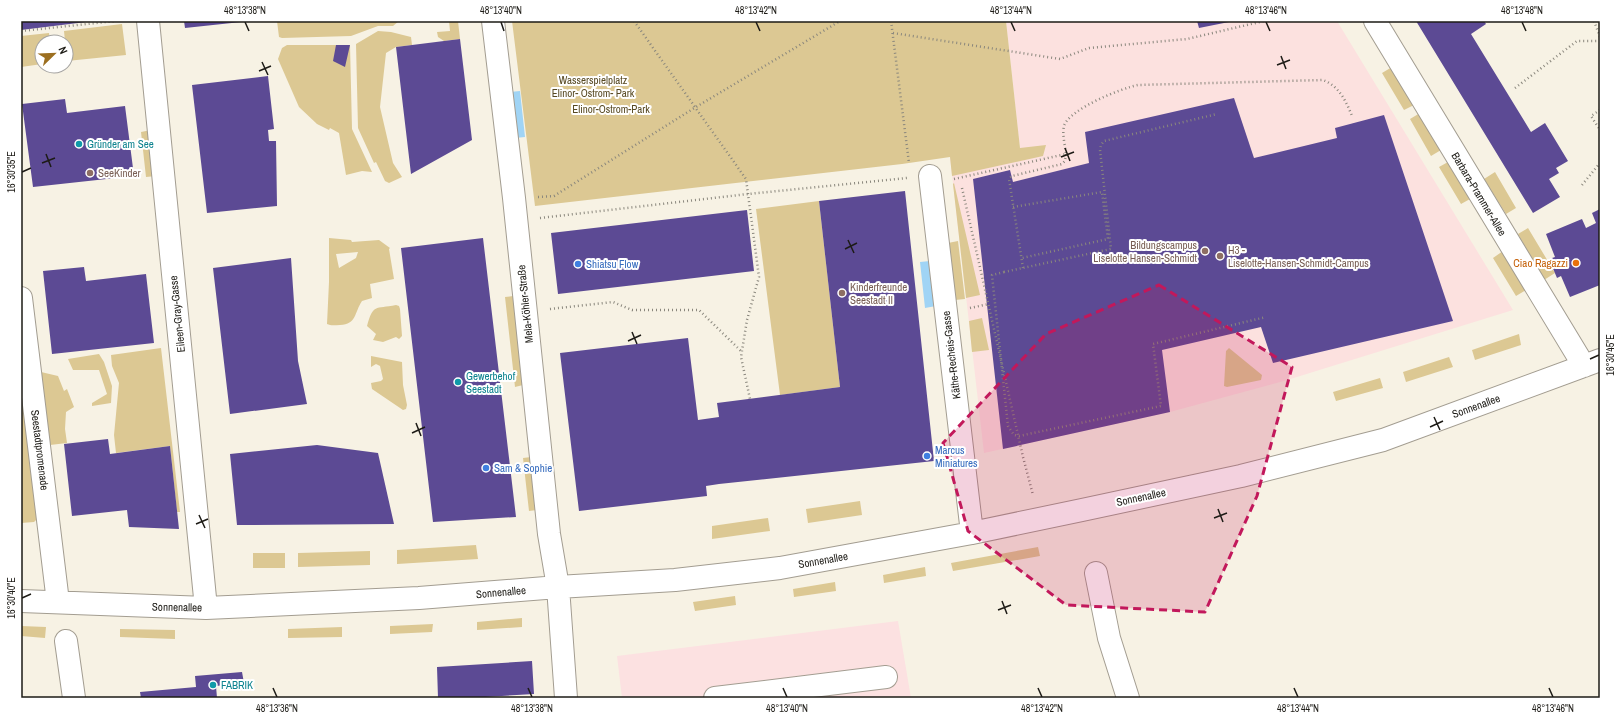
<svg xmlns="http://www.w3.org/2000/svg" width="1621" height="719" viewBox="0 0 1621 719" font-family="'Archivo Narrow',sans-serif">
  <rect width="100%" height="100%" fill="#f7f2e4"/>
  <!-- commercial -->
  <path fill="#fce1e1" d="M 898,621 L 911,698 L 622,698 L 617,656 Z"/>
  <!-- education -->
  <path fill="#fce1df" d="M 1006,21 L 1337,21 L 1513,310 L 1284,381 L 1170,412 L 984,453 L 950,157 L 1020,148 Z"/>
  <!-- green -->
  <path fill="#dcc893" fill-rule="evenodd" d="M 277,21 L 399,21 L 393,26 L 378,26 L 351,36 L 282,38 L 279,37 Z
    M 449,21 L 458,21 L 460,39 L 444,41 L 438,37 L 437,32 L 450,31 Z
    M 512,21 L 1006,21 L 1020,148 L 1046,145 L 1043,156 L 952,176 L 950,157 L 902,164 L 535,206 Z
    M 122,24 L 126,55 L 67,61 L 64,31 Z
    M 378,31 L 391,32 L 411,37 L 412,45 L 396,47 L 386,53 L 380,107 L 393,163 L 402,177 L 389,183 L 385,181 L 376,162 L 374,163 L 358,128 L 356,44 Z
    M 49,33 L 50,42 L 42,42 L 42,64 L 21,67 L 21,36 Z
    M 287,45 L 350,45 L 352,129 L 372,172 L 362,171 L 346,175 L 339,133 L 330,128 L 329,130 L 317,124 L 299,107 L 278,59 L 282,48 Z
    M 1392,67 L 1414,105 L 1404,110 L 1382,73 Z
    M 1420,113 L 1441,150 L 1431,156 L 1410,119 Z
    M 151,130 L 156,176 L 146,177 L 141,132 Z
    M 1448,162 L 1470,199 L 1461,204 L 1439,167 Z
    M 1495,172 L 1516,208 L 1506,214 L 1484,179 Z
    M 954,183 L 980,295 L 966,298 L 953,184 Z
    M 819,201 L 840,387 L 780,395 L 756,209 Z
    M 1528,228 L 1555,273 L 1544,280 L 1518,234 Z
    M 329,238 L 351,240 L 352,242 L 379,240 L 390,248 L 389,249 L 394,279 L 370,284 L 372,298 L 362,301 C 354,313 357,324 340,325 C 335,325 331,326 327,324 L 329,282 ZM 358,252 L 356,258 L 339,268 L 336,254 Z
    M 958,241 L 965,299 L 955,300 L 948,243 Z
    M 1503,251 L 1526,290 L 1516,296 L 1493,258 Z
    M 513,296 L 523,385 L 515,387 L 505,297 Z
    M 396,305 L 399,306 L 400,309 L 402,336 L 399,339 L 396,337 L 383,342 L 373,340 L 376,334 L 367,326 C 373,304 375,309 396,305 Z
    M 982,318 L 989,350 L 972,352 L 969,321 Z
    M 1519,334 L 1521,345 L 1475,360 L 1472,350 Z
    M 161,348 L 180,512 L 177,512 L 170,446 L 116,453 L 114,435 L 119,383 L 112,366 L 111,355 Z
    M 1229,348 L 1262,375 L 1261,380 L 1227,387 L 1224,386 L 1226,351 Z
    M 99,354 L 104,362 L 112,386 L 111,403 L 92,406 L 92,403 L 107,394 L 99,370 L 73,370 L 68,359 Z
    M 371,356 L 402,362 L 403,385 L 407,405 L 406,409 L 403,410 L 372,389 L 371,383 L 381,381 L 383,379 L 380,366 L 376,364 L 371,367 Z
    M 1449,357 L 1453,367 L 1406,382 L 1403,372 Z
    M 41,372 L 58,376 L 64,391 L 67,389 L 74,407 L 66,412 L 65,429 L 67,443 L 50,445 Z
    M 1380,378 L 1383,388 L 1336,401 L 1333,392 Z
    M 21,381 L 36,514 L 37,519 L 34,522 L 21,523 Z
    M 531,457 L 537,510 L 529,511 L 523,458 Z
    M 860,501 L 862,515 L 808,523 L 806,509 Z
    M 768,518 L 770,531 L 712,539 L 712,526 Z
    M 476,545 L 478,559 L 397,564 L 397,550 Z
    M 1038,547 L 1040,556 L 953,571 L 951,563 Z
    M 370,551 L 370,565 L 298,567 L 298,553 Z
    M 253,553 L 285,553 L 285,568 L 253,568 Z
    M 925,567 L 926,576 L 884,583 L 883,575 Z
    M 835,582 L 836,591 L 794,597 L 793,589 Z
    M 735,596 L 736,605 L 695,611 L 693,602 Z
    M 522,618 L 522,627 L 477,630 L 477,622 Z
    M 433,624 L 432,632 L 390,634 L 390,626 Z
    M 21,626 L 46,627 L 45,638 L 21,636 Z
    M 342,627 L 342,637 L 288,638 L 288,629 Z
    M 120,629 L 175,630 L 175,639 L 120,637 Z"/>
  <!-- water -->
  <path fill="#a0d4f5" d="M 520,91 L 525,137 L 515,138 L 510,92 Z
    M 930,261 L 936,306 L 925,308 L 920,262 Z"/>
  <!-- building -->
  <path fill="#5c4a94" d="M 21,21 L 86,21 L 86,22 L 21,30 Z
    M 184,21 L 241,21 L 241,22 L 185,28 Z
    M 1197,21 L 1229,21 L 1229,22 L 1199,28 Z
    M 1416,21 L 1484,21 L 1486,24 L 1471,34 L 1531,132 L 1545,123 L 1568,161 L 1556,168 L 1559,173 L 1549,179 L 1560,197 L 1533,213 Z
    M 460,39 L 472,140 L 411,174 L 396,47 Z
    M 336,45 L 350,45 L 345,67 L 333,61 Z
    M 268,76 L 274,129 L 268,130 L 269,141 L 276,141 L 277,206 L 207,213 L 192,85 Z
    M 1234,98 L 1254,158 L 1337,138 L 1335,128 L 1384,115 L 1453,321 L 1273,363 L 1261,327 L 1162,350 L 1170,412 L 1003,449 L 973,179 L 1010,170 L 1013,182 L 1089,163 L 1085,132 Z
    M 65,99 L 67,113 L 125,106 L 134,176 L 33,187 L 22,104 Z
    M 905,191 L 934,461 L 719,484 L 706,486 L 707,496 L 579,511 L 560,353 L 688,338 L 698,420 L 719,417 L 717,403 L 840,387 L 819,201 Z
    M 1600,209 L 1600,285 L 1570,297 L 1561,276 L 1557,278 L 1549,259 L 1555,257 L 1546,234 L 1582,219 L 1586,228 L 1596,223 L 1592,213 Z
    M 747,210 L 754,271 L 558,294 L 551,233 Z
    M 483,238 L 516,517 L 433,522 L 401,248 Z
    M 291,258 L 298,361 L 307,404 L 230,414 L 213,268 Z
    M 84,267 L 86,281 L 146,274 L 154,343 L 52,354 L 43,271 Z
    M 108,439 L 110,454 L 170,446 L 179,529 L 129,527 L 127,510 L 72,516 L 64,444 Z
    M 317,445 L 378,453 L 394,524 L 237,525 L 230,454 Z
    M 532,661 L 534,694 L 469,698 L 438,698 L 437,667 Z
    M 242,672 L 244,683 L 216,686 L 217,698 L 141,698 L 140,692 L 196,687 L 195,676 Z"/>
  <g fill="none" stroke-linecap="round" stroke-linejoin="round">
    <!-- minor casing -->
    <g stroke="#a39d91" stroke-width="24">
      <path id="minor" d="M 148,21 L 206,608
        M 493,21 L 514,198 L 549,534 L 558,587 L 566,698
        M 1375,21 L 1584,366
        M 930,176 L 972,533
        M 21,298 L 58,602
        M 1096,573 L 1109,638 L 1128,698
        M 21,601 L 206,608 L 419,598 L 558,587 L 675,580 L 780,568 L 972,533 L 1082,510 L 1241,476 L 1383,440 L 1600,360
        M 66,641 L 74,698
        M 715,698 L 886,677"/>
    </g>
    <!-- path -->
    <path stroke="#8a877d" stroke-width="2.5" stroke-dasharray="1 3" stroke-linecap="butt" d="M 634,21 L 746,179 L 759,277 L 747,320 L 741,357 L 750,399
      M 891,21 L 909,163
      M 1594,21 L 1600,37
      M 21,31 L 115,21
      M 893,33 L 1060,59 L 1089,48 L 1187,39 L 1264,21
      M 1515,88 L 1577,41 L 1600,41
      M 1600,110 L 1591,116 L 1600,130
      M 954,179 L 1066,154 C 1065,145 1062,134 1064,126 C 1069,109 1122,88 1138,85 L 1323,80 C 1339,86 1346,101 1352,116
      M 1582,185 L 1600,163
      M 962,188 L 1023,457 L 1033,495
      M 538,197 L 554,196 L 696,107 L 840,21
      M 1013,207 L 1102,192 L 1108,239 L 1022,258
      M 540,218 L 748,194 L 907,178
      M 1023,268 L 1009,179 L 1012,176 L 1062,164 L 1065,161 L 1066,154
      M 1004,272 L 1111,249 L 1100,150 L 1101,145 L 1104,141 L 1217,114
      M 970,308 L 989,304
      M 550,309 L 613,302 L 632,310 L 699,310 L 742,352"/>
    <!-- minor -->
    <use href="#minor" stroke="#fff" stroke-width="22"/>
    <!-- path-bridge -->
    <path stroke="#8a877d" stroke-width="2.5" stroke-dasharray="1 3" stroke-linecap="butt" d="M 1004,272 L 992,275 L 1008,426 L 1014,435 L 1019,436 L 1161,406 L 1153,344 L 1266,317"/>
  </g>
  <!-- marked area -->
  <path fill="#c2185b" fill-opacity="0.2" stroke="#c2185b" stroke-width="3" stroke-dasharray="8 5" stroke-linejoin="round" d="M 1159,285 L 1292,367 L 1257,496 L 1205,612 L 1066,605 L 968,531 L 943,443 L 1046,334 Z"/>
  <!-- ticks -->
  <path fill="none" stroke="#1d1b16" stroke-width="1.5" d="M 245,22 L 249,31M 501,22 L 504,31M 756,22 L 760,31M 1011,22 L 1015,31M 1266,22 L 1270,31M 1522,22 L 1526,31M 1281,56 L 1286,69M 262,62 L 268,75M 1277,65 L 1290,60M 259,71 L 271,66M 1065,148 L 1070,161M 46,154 L 51,167M 1061,157 L 1074,152M 42,163 L 55,158M 22,172 L 31,168M 848,240 L 854,253M 845,249 L 857,243M 632,332 L 637,344M 628,341 L 641,335M 1590,359 L 1599,355M 1434,417 L 1440,430M 416,423 L 421,436M 1430,427 L 1443,421M 412,433 L 425,427M 1218,509 L 1223,522M 199,515 L 205,528M 1214,518 L 1227,513M 196,524 L 208,519M 22,598 L 31,594M 1002,601 L 1007,614M 998,610 L 1011,605M 273,688 L 277,697M 528,688 L 532,697M 783,688 L 787,697M 1038,688 L 1042,697M 1294,688 L 1298,697M 1549,688 L 1553,697"/>
  <!-- markers -->
  <g fill="#0f9aa8" stroke="#fff" stroke-width="1.5">
    <circle cx="79" cy="144" r="4"/>
    <circle cx="458" cy="382" r="4"/>
    <circle cx="213" cy="685" r="4"/>
  </g>
  <g fill="#8d6e63" stroke="#fff" stroke-width="1.5">
    <circle cx="90" cy="173" r="4"/>
    <circle cx="1205" cy="251" r="4"/>
    <circle cx="1220" cy="256" r="4"/>
    <circle cx="842" cy="293" r="4"/>
  </g>
  <circle fill="#e8710a" stroke="#fff" stroke-width="1.5" cx="1576" cy="263" r="4"/>
  <g fill="#3f7fe0" stroke="#fff" stroke-width="1.5">
    <circle cx="578" cy="264" r="4"/>
    <circle cx="927" cy="456" r="4"/>
    <circle cx="486" cy="468" r="4"/>
  </g>
  <g text-anchor="middle" dominant-baseline="central" stroke-width="4" stroke-linejoin="round" paint-order="stroke">
    <!-- park labels -->
    <g font-size="11" fill="#574922" stroke="#fff">
      <text x="593" y="80">Wasserspielplatz<tspan x="593" dy="13">Elinor- Ostrom- Park</tspan></text>
      <text x="611" y="109">Elinor-Ostrom-Park</text>
    </g>
    <!-- culture labels -->
    <g font-size="11" fill="#0d838f" stroke="#fff" text-anchor="start">
      <text x="87" y="144">Gründer am See</text>
      <text x="466" y="376">Gewerbehof<tspan x="466" dy="13">Seestadt</tspan></text>
      <text x="221" y="685">FABRIK</text>
    </g>
    <!-- education labels -->
    <g font-size="11" fill="#785e54" stroke="#fff" text-anchor="start">
      <text x="98" y="173">SeeKinder</text>
      <text x="1197" y="245" text-anchor="end">Bildungscampus<tspan x="1197" dy="13">Liselotte Hansen-Schmidt</tspan></text>
      <text x="1228" y="250">H3 -<tspan x="1228" dy="13">Liselotte-Hansen-Schmidt-Campus</tspan></text>
      <text x="850" y="287">Kinderfreunde<tspan x="850" dy="13">Seestadt II</tspan></text>
    </g>
    <!-- street labels -->
    <g font-size="11" fill="#1d1b16" stroke="#fff">
      <text transform="translate(1479 194) rotate(59)">Barbara-Prammer-Allee</text>
      <text transform="translate(525 304) rotate(-96)">Mela-Köhler-Straße</text>
      <text transform="translate(177 314) rotate(-96)">Eileen-Gray-Gasse</text>
      <text transform="translate(951 355) rotate(-97)">Käthe-Recheis-Gasse</text>
      <text transform="translate(1476 406) rotate(-20)">Sonnenallee</text>
      <text transform="translate(40 450) rotate(83)">Seestadtpromenade</text>
      <text transform="translate(1141 497) rotate(-12)">Sonnenallee</text>
      <text transform="translate(823 560) rotate(-10)">Sonnenallee</text>
      <text transform="translate(501 592) rotate(-5)">Sonnenallee</text>
      <text transform="translate(177 607) rotate(1)">Sonnenallee</text>
    </g>
    <!-- food labels -->
    <g font-size="11" fill="#c56008" stroke="#fff" text-anchor="end">
      <text x="1568" y="263">Ciao Ragazzi</text>
    </g>
    <!-- shop labels -->
    <g font-size="11" fill="#366cbe" stroke="#fff" text-anchor="start">
      <text x="586" y="264">Shiatsu Flow</text>
      <text x="935" y="450">Marcus<tspan x="935" dy="13">Miniatures</tspan></text>
      <text x="494" y="468">Sam &amp; Sophie</text>
    </g>
  </g>
  <!-- border -->
  <rect width="1621" height="719" fill="none" stroke="#ffffff" stroke-width="44"/>
  <!-- north arrow -->
  <g transform="translate(54 54) rotate(67)"><circle r="19" fill="#ffffff" stroke="#a5a4a2"/>
  <path d="M0-3L7 15L0 10L-7 15Z" fill="#9c6f20"/>
  <text y="-6" font-size="11" font-weight="bold" text-anchor="middle" fill="#1d1b16">N</text>
  </g>
  <rect x="22" y="22" width="1577" height="675" fill="none" stroke="#1d1b16" stroke-width="1.5"/>
  <g font-size="10" text-anchor="middle" fill="#1d1b16">
    <text x="245" y="14">48°13'38"N</text>
    <text x="501" y="14">48°13'40"N</text>
    <text x="756" y="14">48°13'42"N</text>
    <text x="1011" y="14">48°13'44"N</text>
    <text x="1266" y="14">48°13'46"N</text>
    <text x="1522" y="14">48°13'48"N</text>
    <text transform="translate(11 172) rotate(-90)" y="4">16°30'35"E</text>
    <text transform="translate(1610 355) rotate(-90)" y="4">16°30'45"E</text>
    <text transform="translate(11 598) rotate(-90)" y="4">16°30'40"E</text>
    <text x="277" y="712">48°13'36"N</text>
    <text x="532" y="712">48°13'38"N</text>
    <text x="787" y="712">48°13'40"N</text>
    <text x="1042" y="712">48°13'42"N</text>
    <text x="1298" y="712">48°13'44"N</text>
    <text x="1553" y="712">48°13'46"N</text>
  </g>
</svg>
